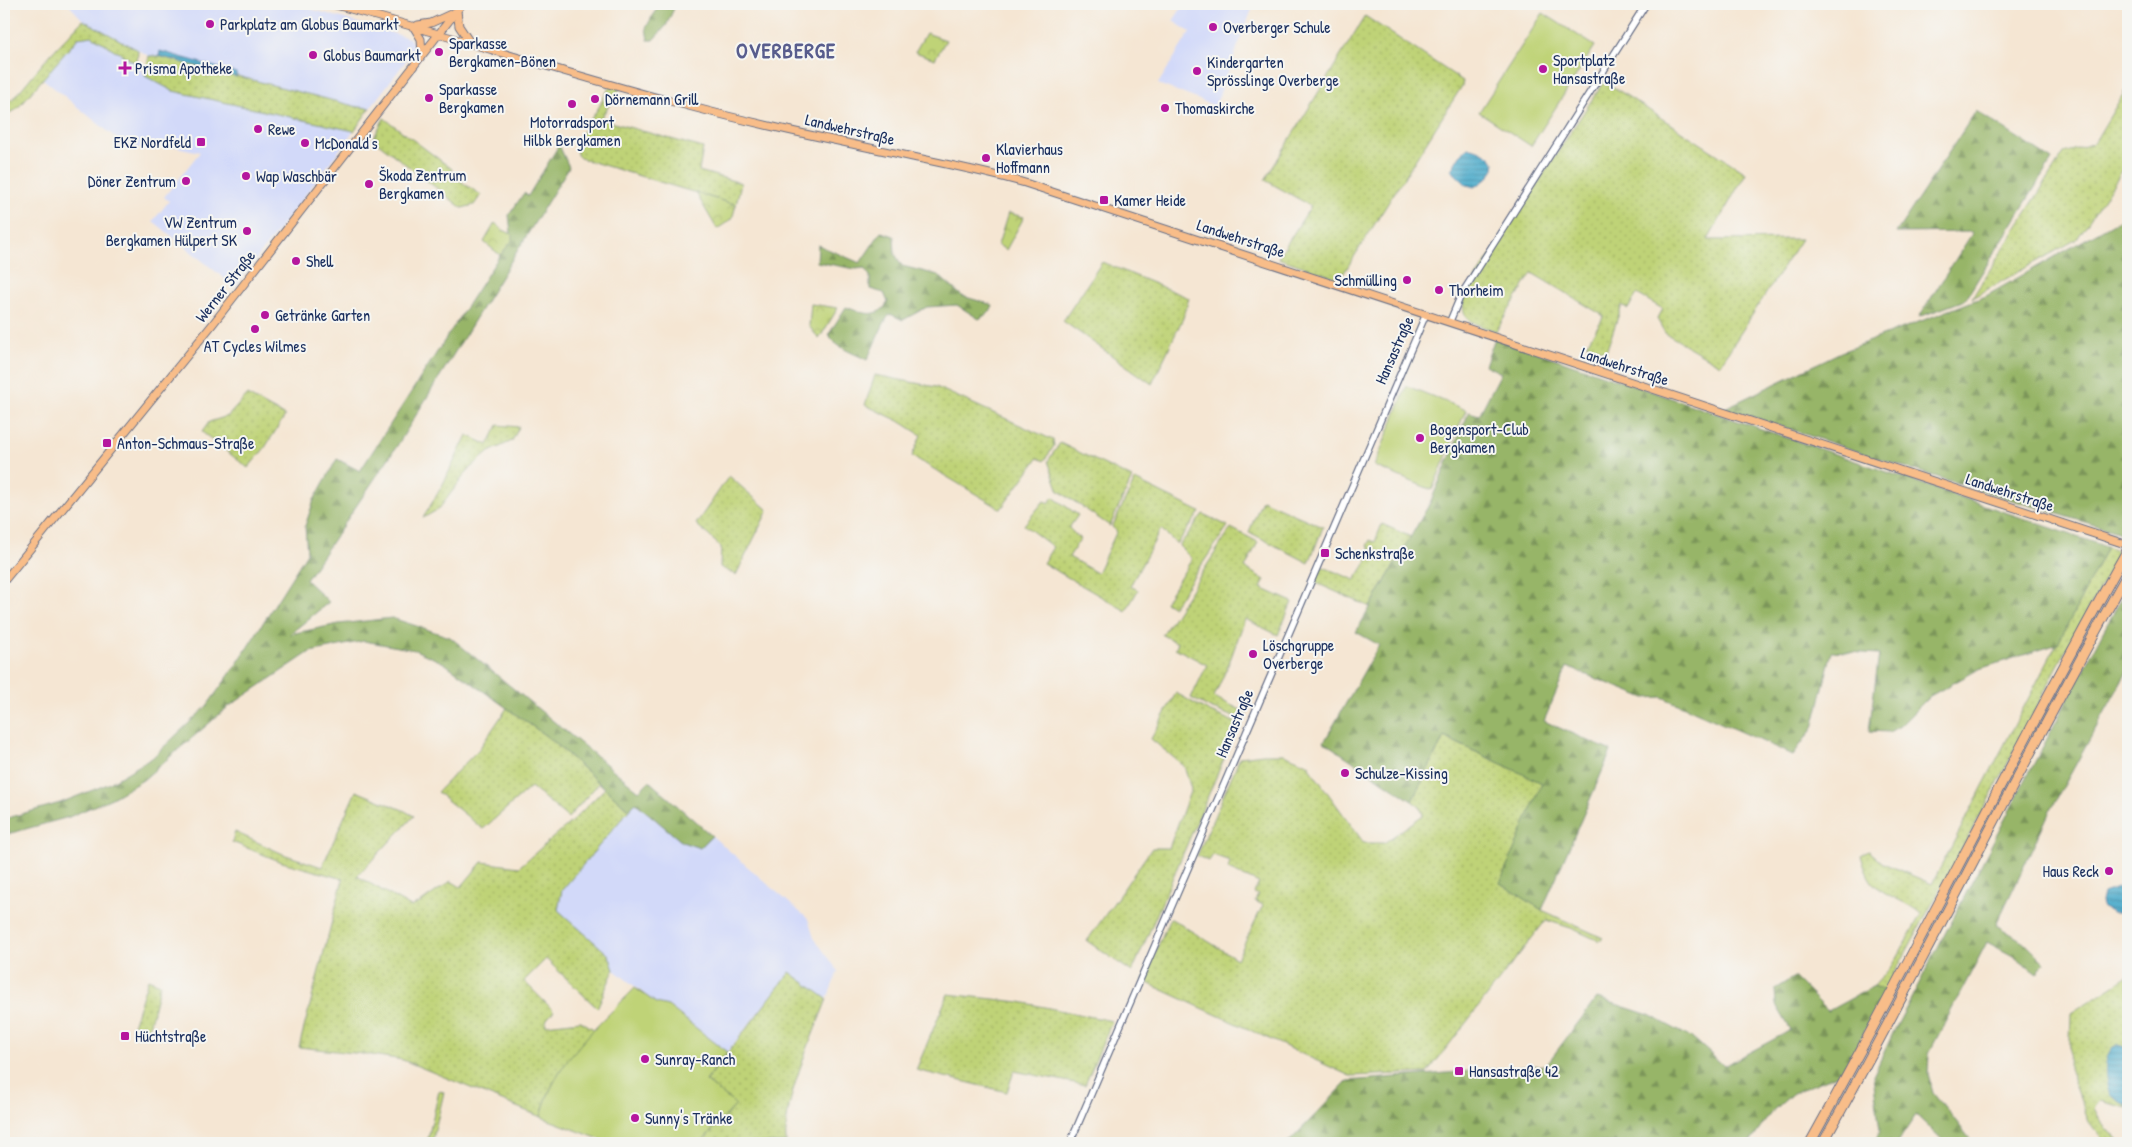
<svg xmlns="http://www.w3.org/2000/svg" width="2132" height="1147" viewBox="0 0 2132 1147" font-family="'Patrick Hand',sans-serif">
  <defs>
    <pattern id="grass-dots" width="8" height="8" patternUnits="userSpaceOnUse" patternTransform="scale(1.25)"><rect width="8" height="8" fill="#bfd377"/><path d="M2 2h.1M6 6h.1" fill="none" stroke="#a4b569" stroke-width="1.8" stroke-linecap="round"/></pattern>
    <pattern id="forest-firs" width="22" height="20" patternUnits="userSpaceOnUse" patternTransform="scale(1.25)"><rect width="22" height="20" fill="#97b568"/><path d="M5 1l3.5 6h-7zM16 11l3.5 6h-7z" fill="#7a9459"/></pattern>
    <pattern id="park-crowns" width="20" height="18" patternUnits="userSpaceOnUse" patternTransform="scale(1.25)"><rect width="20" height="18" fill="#bfd377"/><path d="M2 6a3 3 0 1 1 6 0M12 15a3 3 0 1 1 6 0" fill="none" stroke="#a4b569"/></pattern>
    <pattern id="water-rules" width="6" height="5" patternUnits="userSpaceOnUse" patternTransform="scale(1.25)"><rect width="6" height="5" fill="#4cabcb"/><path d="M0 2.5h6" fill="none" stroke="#3e8ca8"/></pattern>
  </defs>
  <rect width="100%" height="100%" fill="#f6f6f2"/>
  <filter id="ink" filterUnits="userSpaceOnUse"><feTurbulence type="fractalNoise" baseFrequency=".02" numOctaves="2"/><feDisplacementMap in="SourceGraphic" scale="10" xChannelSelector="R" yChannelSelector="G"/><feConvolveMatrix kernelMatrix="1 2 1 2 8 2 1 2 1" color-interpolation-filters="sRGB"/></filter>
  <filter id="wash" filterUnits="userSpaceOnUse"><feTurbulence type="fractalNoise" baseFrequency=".0096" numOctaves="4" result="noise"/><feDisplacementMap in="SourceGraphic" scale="20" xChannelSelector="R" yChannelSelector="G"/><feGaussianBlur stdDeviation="1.12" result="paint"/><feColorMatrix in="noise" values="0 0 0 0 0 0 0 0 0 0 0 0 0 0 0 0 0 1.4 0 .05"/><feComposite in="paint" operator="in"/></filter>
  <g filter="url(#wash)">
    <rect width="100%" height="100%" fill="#f5e6d3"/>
    <!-- built -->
    <path fill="#d2d9f9" d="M 68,4 L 294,4 L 409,38 L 413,44 L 412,53 L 370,108 L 358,107 L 159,56 L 149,56 L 83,20 Z
      M 1184,4 L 1254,4 L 1215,106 L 1158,84 L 1190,32 L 1173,21 Z
      M 92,36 L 137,64 L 145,76 L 354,131 L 235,287 L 153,221 L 169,201 L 164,197 L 200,152 L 153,142 L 132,151 L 43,79 L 78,38 Z
      M 635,803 L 682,842 L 700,848 L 712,836 L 808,919 L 814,938 L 838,971 L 827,999 L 790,972 L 727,1052 L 669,1006 L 656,1003 L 614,970 L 609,955 L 558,910 L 562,890 Z"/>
    <!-- grass -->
    <path fill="url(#grass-dots)" stroke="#6d816a" d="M 1365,16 L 1463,81 L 1462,86 L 1340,279 L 1278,258 L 1311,206 L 1265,180 Z
      M 83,20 L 138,50 L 137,64 L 92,36 L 78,38 L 16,110 L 4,115 L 4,103 L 13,99 L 49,56 Z
      M 149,56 L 159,56 L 358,107 L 370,108 L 354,131 L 173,91 L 145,76 Z
      M 1604,81 L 1746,173 L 1708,240 L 1801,239 L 1720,365 L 1665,333 L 1657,319 L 1663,309 L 1637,294 L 1628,309 L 1622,305 L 1606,352 L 1587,344 L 1604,316 L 1532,273 L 1496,331 C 1475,324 1459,322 1464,296 Z
      M 611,84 L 621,87 L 600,119 L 703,148 L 699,171 L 741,183 L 736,205 L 580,158 L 577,155 L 576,141 L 599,107 Z
      M 2128,86 L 2128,162 L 2077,239 L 1972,298 L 2064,153 L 2094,143 Z
      M 384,118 L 452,169 L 450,174 L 481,195 L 474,205 L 462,208 L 373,139 Z
      M 1102,262 L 1189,298 L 1183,318 L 1152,384 L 1063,321 Z
      M 875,375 L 936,387 L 1053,440 L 1054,446 L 1044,461 L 1038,458 L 1001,509 L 912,456 L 921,435 L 899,421 L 865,405 Z
      M 247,395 L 285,416 L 264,449 L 248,468 L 202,432 L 209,422 L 228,416 Z
      M 498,425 L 519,427 L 512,441 L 489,452 L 469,469 L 439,509 L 423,518 L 442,486 L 467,435 L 488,445 Z
      M 1060,443 L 1132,478 L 1110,526 L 1059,491 L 1048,461 Z
      M 729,476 L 768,510 L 736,575 L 720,567 L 721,547 L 696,524 Z
      M 1135,480 L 1200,512 L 1177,544 L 1161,529 L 1130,586 L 1138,590 L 1126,611 L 1043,563 L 1053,547 L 1024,525 L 1044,501 L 1049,503 L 1053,497 L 1078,515 L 1069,528 L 1080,539 L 1069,557 L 1097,573 L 1117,531 L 1112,527 Z
      M 1262,500 L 1323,527 L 1309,563 L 1249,532 Z
      M 1203,514 L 1228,526 L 1173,607 L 1165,602 L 1192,559 L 1179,546 Z
      M 1382,524 L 1411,537 L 1370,607 L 1314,582 L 1321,566 L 1355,580 L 1367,561 L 1366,556 L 1370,548 L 1367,546 L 1370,540 L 1375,542 Z
      M 1231,528 L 1258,542 L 1245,568 L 1265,580 L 1261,588 L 1292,602 L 1278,635 L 1245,619 L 1229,663 L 1214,697 L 1247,713 L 1244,721 L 1210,708 L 1191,698 L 1207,665 L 1175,648 L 1178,643 L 1162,635 Z
      M 2107,547 L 2120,552 L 2066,650 L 1996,786 L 1885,991 L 1874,986 L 1893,965 L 1921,914 C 1908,902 1890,898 1877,887 C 1868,880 1864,866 1861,855 L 1869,851 L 1883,863 L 1932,884 Z
      M 1176,693 L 1208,711 L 1239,724 L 1132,972 L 1087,941 L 1152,848 L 1169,848 L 1191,789 L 1184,766 L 1151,739 Z
      M 507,708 L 553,741 L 599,783 L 568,818 L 531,787 L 483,829 L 437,792 L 479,749 Z
      M 1444,737 L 1543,783 L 1501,883 L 1542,910 L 1603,938 L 1599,941 L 1571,928 L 1546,920 L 1427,1073 L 1350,1076 L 1143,981 L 1170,918 L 1237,959 L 1263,905 L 1255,901 L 1258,895 L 1254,893 L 1259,883 L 1228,869 L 1230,861 L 1213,855 L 1209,861 L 1197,856 L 1240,757 L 1263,754 L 1284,754 L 1310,765 L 1309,767 L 1364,843 L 1384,843 L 1423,815 L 1420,807 L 1412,801 Z
      M 605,788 L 629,810 L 562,890 L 558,910 L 609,955 L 614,970 L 597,1008 L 546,959 L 524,981 L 554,1011 L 547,1019 L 545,1025 L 581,1021 L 595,1030 C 570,1056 549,1081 541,1117 L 403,1060 L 372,1055 L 299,1047 L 343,879 L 282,862 L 232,842 L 235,832 L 283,854 L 322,867 L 356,791 L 403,810 L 414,816 L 357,876 L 411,907 L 420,903 L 451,881 L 461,887 L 482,862 L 519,867 L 572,821 Z
      M 790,972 L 827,999 C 811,1041 783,1099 786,1143 L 700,1143 L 736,1105 L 706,1081 Z
      M 2128,976 L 2128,1108 L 2100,1101 L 2094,1108 L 2103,1125 L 2120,1143 L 2106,1143 L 2089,1122 L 2069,1068 L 2071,1013 Z
      M 148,979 L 160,984 L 148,1031 L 132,1029 Z
      M 948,994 L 1020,1002 L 1112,1021 L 1085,1085 L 1014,1071 L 1007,1092 L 916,1070 Z
      M 439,1091 L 444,1092 L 432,1143 L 427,1143 Z"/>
    <!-- forest -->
    <path fill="url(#forest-firs)" stroke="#597263" d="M 659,4 L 676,4 L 666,26 L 653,40 L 648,40 L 646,28 Z
      M 1976,111 L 2052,160 L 1965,300 L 1919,317 L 1973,232 L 1896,233 Z
      M 559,145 L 569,167 L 397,446 L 306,580 L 329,602 L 290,634 L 339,624 L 392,618 L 450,637 L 639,791 L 649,781 L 712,836 L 700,848 L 682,842 L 636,803 L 629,810 L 553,741 L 444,663 L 415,650 L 364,641 L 310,652 L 228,707 L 143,780 L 112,798 L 69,817 L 4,835 L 4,819 L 60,803 L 108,784 L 152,758 L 206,707 L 237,664 L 307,553 L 305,526 L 314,500 L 337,459 L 360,471 L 500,255 L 512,241 L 509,215 L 524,193 L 528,196 Z
      M 2128,215 L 2127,535 L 1911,469 L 1725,408 L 1841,352 L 1986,296 Z
      M 881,232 L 894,236 L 895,254 L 902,266 L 938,275 L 962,296 L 993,305 L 990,312 L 979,319 L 957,305 L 927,307 L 903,320 L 890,314 C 883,322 873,348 867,360 C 856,354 833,347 829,334 L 846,307 C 862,313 878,320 888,302 L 884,293 L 870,289 L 870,276 L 864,268 L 856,269 L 817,262 L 818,245 L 860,263 Z
      M 1495,338 L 2107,547 L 2058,644 L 1979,669 L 1930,696 L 1900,726 L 1889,732 L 1869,731 L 1879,654 L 1832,651 L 1813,728 L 1793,755 L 1662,697 L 1645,698 L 1567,667 L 1544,721 L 1611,751 L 1542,910 L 1500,883 L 1542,783 L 1444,737 L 1412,801 L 1324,742 L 1379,645 L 1356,632 L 1430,503 L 1469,412 L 1479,415 L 1501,373 L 1485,365 Z
      M 2128,587 L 2128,670 L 2050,811 L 1996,925 L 2024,942 L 2044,962 L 2037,974 L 2013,956 L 1987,942 L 1929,1053 L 1928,1074 L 1933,1092 L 1970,1139 L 1967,1143 L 1946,1143 L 1916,1115 L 1897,1143 L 1875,1143 L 1880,1130 L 1873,1076 L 1893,1033 L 2104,630 Z
      M 1794,977 L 1828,1011 L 1874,986 L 1885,991 L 1844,1072 L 1793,1093 L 1770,1114 L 1750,1143 L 1288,1143 L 1348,1081 L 1546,1065 L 1597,998 L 1649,1015 L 1694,1039 L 1724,1066 L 1791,1030 L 1776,1005 L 1775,989 Z"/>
    <!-- park -->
    <path fill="url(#park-crowns)" stroke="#6d816a" d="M 926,33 L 946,40 L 935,59 L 915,52 Z
      M 696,193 L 736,205 L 732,219 L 717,229 Z
      M 1008,213 L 1024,217 L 1006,250 L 998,245 Z
      M 495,223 L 503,230 L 512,234 L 512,241 L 500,255 L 484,242 Z
      M 811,304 L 838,308 L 819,339 L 809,326 Z"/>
    <!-- garden -->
    <path fill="#bfd377" stroke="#6d816a" d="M 1543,13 L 1595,46 L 1531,146 L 1479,112 Z
      M 1407,386 L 1466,410 L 1432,490 L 1374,466 Z
      M 635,988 L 656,1003 L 668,1006 L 727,1052 L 706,1081 L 736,1105 L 700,1143 L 610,1143 L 541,1117 C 553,1063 598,1026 635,988 Z"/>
    <!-- water -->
    <path fill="url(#water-rules)" stroke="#346d94" d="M 160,51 L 236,73 L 236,77 L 159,56 Z
      M 1468,148 C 1475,148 1481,151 1487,155 C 1505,166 1486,181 1474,187 L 1467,185 L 1451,170 L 1460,155 Z
      M 2128,884 L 2128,913 L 2112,913 L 2102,907 L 2101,902 L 2103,893 Z
      M 2118,1045 L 2128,1048 L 2128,1106 L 2110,1095 C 2105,1080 2102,1059 2113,1047 Z"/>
  </g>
  <g filter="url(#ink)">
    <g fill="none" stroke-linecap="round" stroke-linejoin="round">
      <!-- minor casing -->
      <g stroke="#676f87" stroke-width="8">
        <path id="minor" d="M 1450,321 L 1461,295 L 1646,4
          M 1070,1143 L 1426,314"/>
      </g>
      <!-- major casing -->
      <g stroke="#676f87" stroke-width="9">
        <path id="major" d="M 332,4 C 445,34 557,71 670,101 C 746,122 823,138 899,154 C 941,163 983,171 1025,183 L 2128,545
          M 457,11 L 459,26 L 469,41
          M 418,25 L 431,23 L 455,12
          M 413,26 L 421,39 L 422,55
          M 4,581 L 212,325 L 462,4"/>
      </g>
      <!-- highway casing -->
      <g stroke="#676f87" stroke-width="11">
        <path id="highway" d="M 1810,1143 C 1919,947 2018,745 2128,549
          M 1823,1143 C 1928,955 2022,761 2128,573"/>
      </g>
      <!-- minor -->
      <use href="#minor" stroke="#fff" stroke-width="5.5"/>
      <!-- major -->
      <use href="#major" stroke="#f8bd89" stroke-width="7"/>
      <!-- highway -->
      <use href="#highway" stroke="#f8bd89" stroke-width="9"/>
    </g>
  </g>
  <!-- markers -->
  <g fill="#b5179e" stroke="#f6f6f2" stroke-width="2">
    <circle cx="210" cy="24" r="5"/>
    <circle cx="1213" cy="27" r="5"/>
    <circle cx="439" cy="52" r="5"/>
    <circle cx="313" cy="55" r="5"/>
    <path d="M122.5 60.5h5v5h5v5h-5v5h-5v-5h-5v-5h5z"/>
    <circle cx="1543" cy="69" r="5"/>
    <circle cx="1197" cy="71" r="5"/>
    <circle cx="429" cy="98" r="5"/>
    <circle cx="595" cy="99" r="5"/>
    <circle cx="572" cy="104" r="5"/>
    <circle cx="1165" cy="108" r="5"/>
    <circle cx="258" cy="129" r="5"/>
    <rect x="196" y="137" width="10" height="10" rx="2.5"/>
    <circle cx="305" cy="143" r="5"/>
    <circle cx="986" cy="158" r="5"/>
    <circle cx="246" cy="176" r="5"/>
    <circle cx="186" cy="181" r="5"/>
    <circle cx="369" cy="184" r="5"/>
    <rect x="1099" y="195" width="10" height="10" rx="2.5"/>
    <circle cx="247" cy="231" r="5"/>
    <circle cx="296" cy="261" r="5"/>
    <circle cx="1407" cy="280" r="5"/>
    <circle cx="1439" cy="290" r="5"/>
    <circle cx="265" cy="315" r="5"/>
    <circle cx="255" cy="329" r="5"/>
    <circle cx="1420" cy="438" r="5"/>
    <rect x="102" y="438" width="10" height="10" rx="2.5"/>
    <rect x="1320" y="548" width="10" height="10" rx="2.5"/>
    <circle cx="1253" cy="654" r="5"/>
    <circle cx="1345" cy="773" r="5"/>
    <circle cx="2109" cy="871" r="5"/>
    <rect x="120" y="1031" width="10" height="10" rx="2.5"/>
    <circle cx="645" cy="1059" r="5"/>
    <rect x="1454" y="1066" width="10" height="10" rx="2.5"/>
    <circle cx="635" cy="1118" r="5"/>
  </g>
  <g text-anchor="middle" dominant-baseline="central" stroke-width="4" stroke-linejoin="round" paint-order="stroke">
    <!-- poi labels -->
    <g font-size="16" fill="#1b2f5e" stroke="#f6f6f2" text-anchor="start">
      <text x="220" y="24">Parkplatz am Globus Baumarkt</text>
      <text x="1223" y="27">Overberger Schule</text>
      <text x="449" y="43">Sparkasse<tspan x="449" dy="18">Bergkamen-Bönen</tspan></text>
      <text x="323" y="55">Globus Baumarkt</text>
      <text x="1553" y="60">Sportplatz<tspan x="1553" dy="18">Hansastraße</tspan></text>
      <text x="1207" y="62">Kindergarten<tspan x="1207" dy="18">Sprösslinge Overberge</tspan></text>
      <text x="135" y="68">Prisma Apotheke</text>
      <text x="439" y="89">Sparkasse<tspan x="439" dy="18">Bergkamen</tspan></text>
      <text x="605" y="99">Dörnemann Grill</text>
      <text x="1175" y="108">Thomaskirche</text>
      <text x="572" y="122" text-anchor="middle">Motorradsport<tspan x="572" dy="18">Hilbk Bergkamen</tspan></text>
      <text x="268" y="129">Rewe</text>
      <text x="191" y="142" text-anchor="end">EKZ Nordfeld</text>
      <text x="315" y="143">McDonald's</text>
      <text x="996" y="149">Klavierhaus<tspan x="996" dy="18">Hoffmann</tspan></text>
      <text x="379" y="175">Škoda Zentrum<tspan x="379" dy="18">Bergkamen</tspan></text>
      <text x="256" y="176">Wap Waschbär</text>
      <text x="176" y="181" text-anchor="end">Döner Zentrum</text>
      <text x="1114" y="200">Kamer Heide</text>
      <text x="237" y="222" text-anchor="end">VW Zentrum<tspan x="237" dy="18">Bergkamen Hülpert SK</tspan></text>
      <text x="306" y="261">Shell</text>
      <text x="1397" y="280" text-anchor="end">Schmülling</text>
      <text x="1449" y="290">Thorheim</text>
      <text x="275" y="315">Getränke Garten</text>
      <text x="255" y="346" text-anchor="middle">AT Cycles Wilmes</text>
      <text x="1430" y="429">Bogensport-Club<tspan x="1430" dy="18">Bergkamen</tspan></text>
      <text x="117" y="443">Anton-Schmaus-Straße</text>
      <text x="1335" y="553">Schenkstraße</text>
      <text x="1263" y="645">Löschgruppe<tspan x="1263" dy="18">Overberge</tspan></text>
      <text x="1355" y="773">Schulze-Kissing</text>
      <text x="2099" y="871" text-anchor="end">Haus Reck</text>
      <text x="135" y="1036">Hüchtstraße</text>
      <text x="655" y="1059">Sunray-Ranch</text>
      <text x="1469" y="1071">Hansastraße 42</text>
      <text x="645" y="1118">Sunny's Tränke</text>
    </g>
    <!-- street labels -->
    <g font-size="16" fill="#1b2f5e" stroke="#f6f6f2">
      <text transform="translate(850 129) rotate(13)">Landwehrstraße</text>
      <text transform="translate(1241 238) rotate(18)">Landwehrstraße</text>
      <text transform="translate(225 286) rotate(-52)">Werner Straße</text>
      <text transform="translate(1394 350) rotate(-66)">Hansastraße</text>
      <text transform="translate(1625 366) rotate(18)">Landwehrstraße</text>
      <text transform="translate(2010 492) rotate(18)">Landwehrstraße</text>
      <text transform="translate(1234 723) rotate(-67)">Hansastraße</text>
    </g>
    <!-- district labels -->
    <g font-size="21" font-weight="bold" letter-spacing="1" fill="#585d8d" stroke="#f6f6f2">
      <text x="786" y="50">OVERBERGE</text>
    </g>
  </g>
  <!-- margin -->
  <rect width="2132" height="1147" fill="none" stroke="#f6f6f2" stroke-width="20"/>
</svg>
